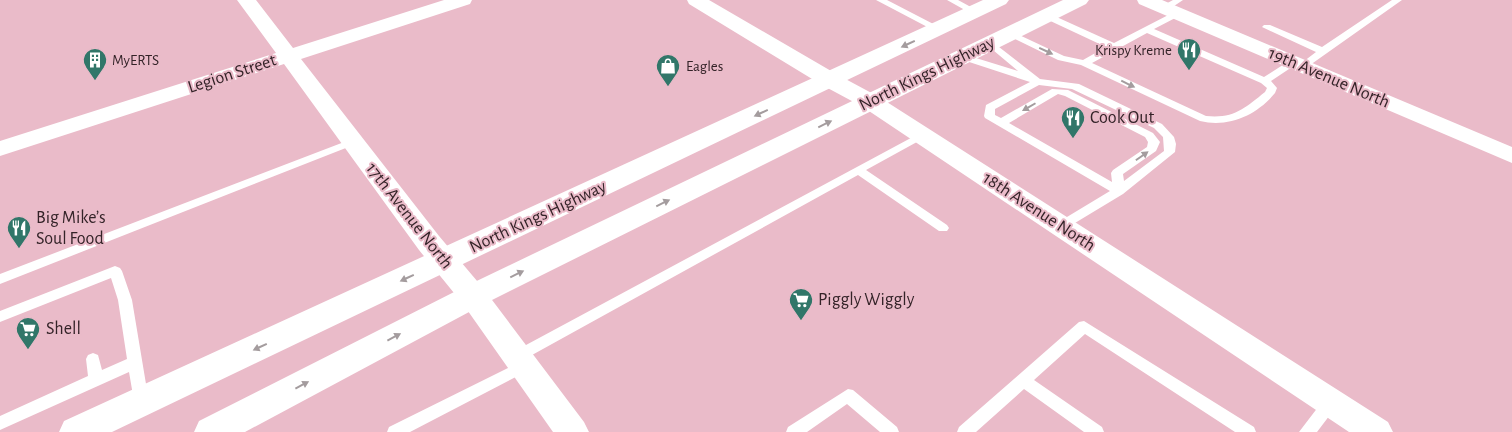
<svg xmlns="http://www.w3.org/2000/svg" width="1512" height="432" viewBox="0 0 1512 432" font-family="'Alegreya Sans',sans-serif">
  <rect width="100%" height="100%" fill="#eabbc9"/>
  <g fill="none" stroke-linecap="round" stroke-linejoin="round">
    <!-- lane -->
    <path fill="#fff" fill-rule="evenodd" d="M 876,0 L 887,0 L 943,29 L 938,32 L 935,31 Z
      M 947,0 L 958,0 L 980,12 L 975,15 L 972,14 Z
      M 1173,0 L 1183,0 L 1168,10 L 1162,10 L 1162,6 Z
      M 1392,0 L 1402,0 L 1303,70 L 1299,69 L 1299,65 L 1316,52 L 1262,27 L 1264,25 L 1270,25 L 1322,47 Z
      M 1178,10 L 1183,13 L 1181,15 L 1154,29 L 1264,77 L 1289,61 L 1297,61 L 1298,63 L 1271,81 L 1277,88 L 1275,93 C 1257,115 1229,128 1200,121 L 1081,65 L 1058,60 L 1005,34 L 1007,32 L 1013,32 L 1064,56 L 1083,60 L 1106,47 L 1044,18 L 1044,14 L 1050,14 L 1114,43 ZM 1147,33 L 1261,83 L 1267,88 L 1265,92 C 1245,108 1234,119 1206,116 L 1092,63 Z
      M 990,40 L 1040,79 L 1079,84 L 1162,124 L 1174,137 L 1176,144 L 1175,152 L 1123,194 L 1065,229 L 1057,229 L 1055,226 L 1057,223 L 1110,191 L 985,118 L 984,116 L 986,105 L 1030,82 L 960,59 L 958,57 L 963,54 L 1018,71 L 987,45 L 985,43 ZM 1039,85 L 1072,89 L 1154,128 L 1163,137 L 1164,151 L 1124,181 L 1123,174 L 1156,151 L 1160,142 L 1153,133 L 1068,90 L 1052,89 L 1001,118 L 995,115 L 995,109 ZM 1058,94 L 1065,96 L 1145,137 L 1148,142 L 1147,147 L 1113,170 L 1111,173 L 1112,182 L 1009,123 Z
      M 922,132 L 928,135 L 926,137 L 866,170 L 947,225 L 949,228 L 947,231 L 939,231 L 858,175 L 523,360 L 518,362 L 513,360 L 511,356 L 513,352 Z
      M 352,139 L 358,142 L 356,144 L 0,284 L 0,274 Z
      M 115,266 L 120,268 L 122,271 L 132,300 L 149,402 L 147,407 L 141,409 L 135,407 L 129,372 L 0,430 L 0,416 L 88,376 L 86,359 L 88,355 L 93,353 L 98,355 L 102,370 L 127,359 L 118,300 L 111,278 L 0,322 L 0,311 Z
      M 1084,321 L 1254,427 L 1256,432 L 1235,432 L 1085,334 L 1034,380 L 1102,427 L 1104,432 L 1084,432 L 1024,389 L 976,432 L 957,432 L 959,427 L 1079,322 Z
      M 524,360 L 529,362 L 532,366 L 529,370 L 410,432 L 387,432 L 389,427 Z
      M 848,389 L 853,390 L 897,427 L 899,432 L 880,432 L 847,404 L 807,432 L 786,432 L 788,427 Z
      M 1331,396 L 1337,398 L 1339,403 L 1317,432 L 1299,432 L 1325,398 Z"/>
    <!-- street -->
    <path fill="#fff" fill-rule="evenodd" d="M 237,0 L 256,0 L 293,48 L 444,0 L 472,0 L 470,4 L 301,59 L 439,236 L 483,288 L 584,422 L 589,432 L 553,432 L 463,304 L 419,250 L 284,64 L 0,156 L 0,141 L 276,53 Z
      M 687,0 L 709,0 L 838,75 L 879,97 L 1388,422 L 1393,432 L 1349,432 L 863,107 L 822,85 L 689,4 Z
      M 1137,0 L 1162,0 L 1512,147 L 1512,163 L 1139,4 Z"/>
    <!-- primary -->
    <path fill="#fff" fill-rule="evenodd" d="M 983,0 L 1009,0 L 1006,4 L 112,432 L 59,432 L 64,421 Z
      M 1063,0 L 1089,0 L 1086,4 L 484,304 L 245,432 L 194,432 L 199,421 L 462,288 Z"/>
  </g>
  <!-- one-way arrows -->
  <defs><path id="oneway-solid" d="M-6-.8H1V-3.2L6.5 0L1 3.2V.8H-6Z" transform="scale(1.25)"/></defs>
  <g fill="#a49c9e">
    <use href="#oneway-solid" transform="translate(908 44) rotate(155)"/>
    <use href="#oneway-solid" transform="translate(1046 51) rotate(25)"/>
    <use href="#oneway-solid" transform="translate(1128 84) rotate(26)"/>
    <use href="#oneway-solid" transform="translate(1029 107) rotate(150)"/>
    <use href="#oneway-solid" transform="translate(761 113) rotate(155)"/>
    <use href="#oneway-solid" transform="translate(825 124) rotate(-26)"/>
    <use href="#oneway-solid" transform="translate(1142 156) rotate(-35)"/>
    <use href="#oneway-solid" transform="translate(663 203) rotate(-26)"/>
    <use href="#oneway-solid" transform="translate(517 274) rotate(-26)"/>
    <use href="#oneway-solid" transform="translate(407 278) rotate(155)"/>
    <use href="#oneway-solid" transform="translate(394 337) rotate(-28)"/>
    <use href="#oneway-solid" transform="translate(260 347) rotate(155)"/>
    <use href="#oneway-solid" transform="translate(302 385) rotate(-28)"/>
  </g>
  <!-- icons -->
  <defs>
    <g id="restaurant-pin" transform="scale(1.25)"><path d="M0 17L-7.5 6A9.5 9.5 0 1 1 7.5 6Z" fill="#317669" stroke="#eabbc9"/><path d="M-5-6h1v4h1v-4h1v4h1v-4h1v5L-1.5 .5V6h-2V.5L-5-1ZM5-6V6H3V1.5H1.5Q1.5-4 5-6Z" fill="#fff"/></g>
    <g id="building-pin" transform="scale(1.25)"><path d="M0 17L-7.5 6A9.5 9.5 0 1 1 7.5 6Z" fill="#317669" stroke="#eabbc9"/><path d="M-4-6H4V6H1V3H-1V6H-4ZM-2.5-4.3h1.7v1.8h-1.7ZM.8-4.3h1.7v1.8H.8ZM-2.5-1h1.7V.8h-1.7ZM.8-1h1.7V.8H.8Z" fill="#fff"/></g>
    <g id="shop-pin" transform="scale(1.25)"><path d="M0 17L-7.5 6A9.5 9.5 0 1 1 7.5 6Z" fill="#317669" stroke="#eabbc9"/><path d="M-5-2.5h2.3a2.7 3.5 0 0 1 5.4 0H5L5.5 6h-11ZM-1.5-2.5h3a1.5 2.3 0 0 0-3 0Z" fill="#fff"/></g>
    <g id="supermarket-pin" transform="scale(1.25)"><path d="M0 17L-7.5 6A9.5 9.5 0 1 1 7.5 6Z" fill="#317669" stroke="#eabbc9"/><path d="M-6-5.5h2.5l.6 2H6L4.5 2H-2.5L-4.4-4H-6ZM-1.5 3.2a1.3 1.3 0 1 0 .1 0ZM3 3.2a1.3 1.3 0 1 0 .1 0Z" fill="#fff"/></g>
  </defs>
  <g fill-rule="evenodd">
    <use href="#restaurant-pin" x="1189" y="50"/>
    <use href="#building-pin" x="95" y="60"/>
    <use href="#shop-pin" x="668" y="66"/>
    <use href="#restaurant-pin" x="1073" y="118"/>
    <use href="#restaurant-pin" x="19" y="228"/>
    <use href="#supermarket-pin" x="801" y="300"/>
    <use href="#supermarket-pin" x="28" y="329"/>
  </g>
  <g text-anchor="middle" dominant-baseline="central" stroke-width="4" stroke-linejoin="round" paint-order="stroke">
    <!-- far-poi labels -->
    <g font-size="15" fill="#342328" stroke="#eabbc9" text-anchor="start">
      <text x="1172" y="50" text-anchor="end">Krispy Kreme</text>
      <text x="112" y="60">MyERTS</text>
      <text x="686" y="66">Eagles</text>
    </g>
    <!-- street labels -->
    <g font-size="18" fill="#342328" stroke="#eabbc9">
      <text transform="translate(232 74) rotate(-18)">Legion Street</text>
      <text transform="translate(927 74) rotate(-26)">North Kings Highway</text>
      <text transform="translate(1329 78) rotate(23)">19th Avenue North</text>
      <text transform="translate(1039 212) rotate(33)">18th Avenue North</text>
      <text transform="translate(409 216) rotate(52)">17th Avenue North</text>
      <text transform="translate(538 217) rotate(-25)">North Kings Highway</text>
    </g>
    <!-- poi labels -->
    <g font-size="18" fill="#342328" stroke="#eabbc9" text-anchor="start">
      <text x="1090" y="118">Cook Out</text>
      <text x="36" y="218">Big Mike’s<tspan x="36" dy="21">Soul Food</tspan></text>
      <text x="818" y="300">Piggly Wiggly</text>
      <text x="46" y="329">Shell</text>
    </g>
  </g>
</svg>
